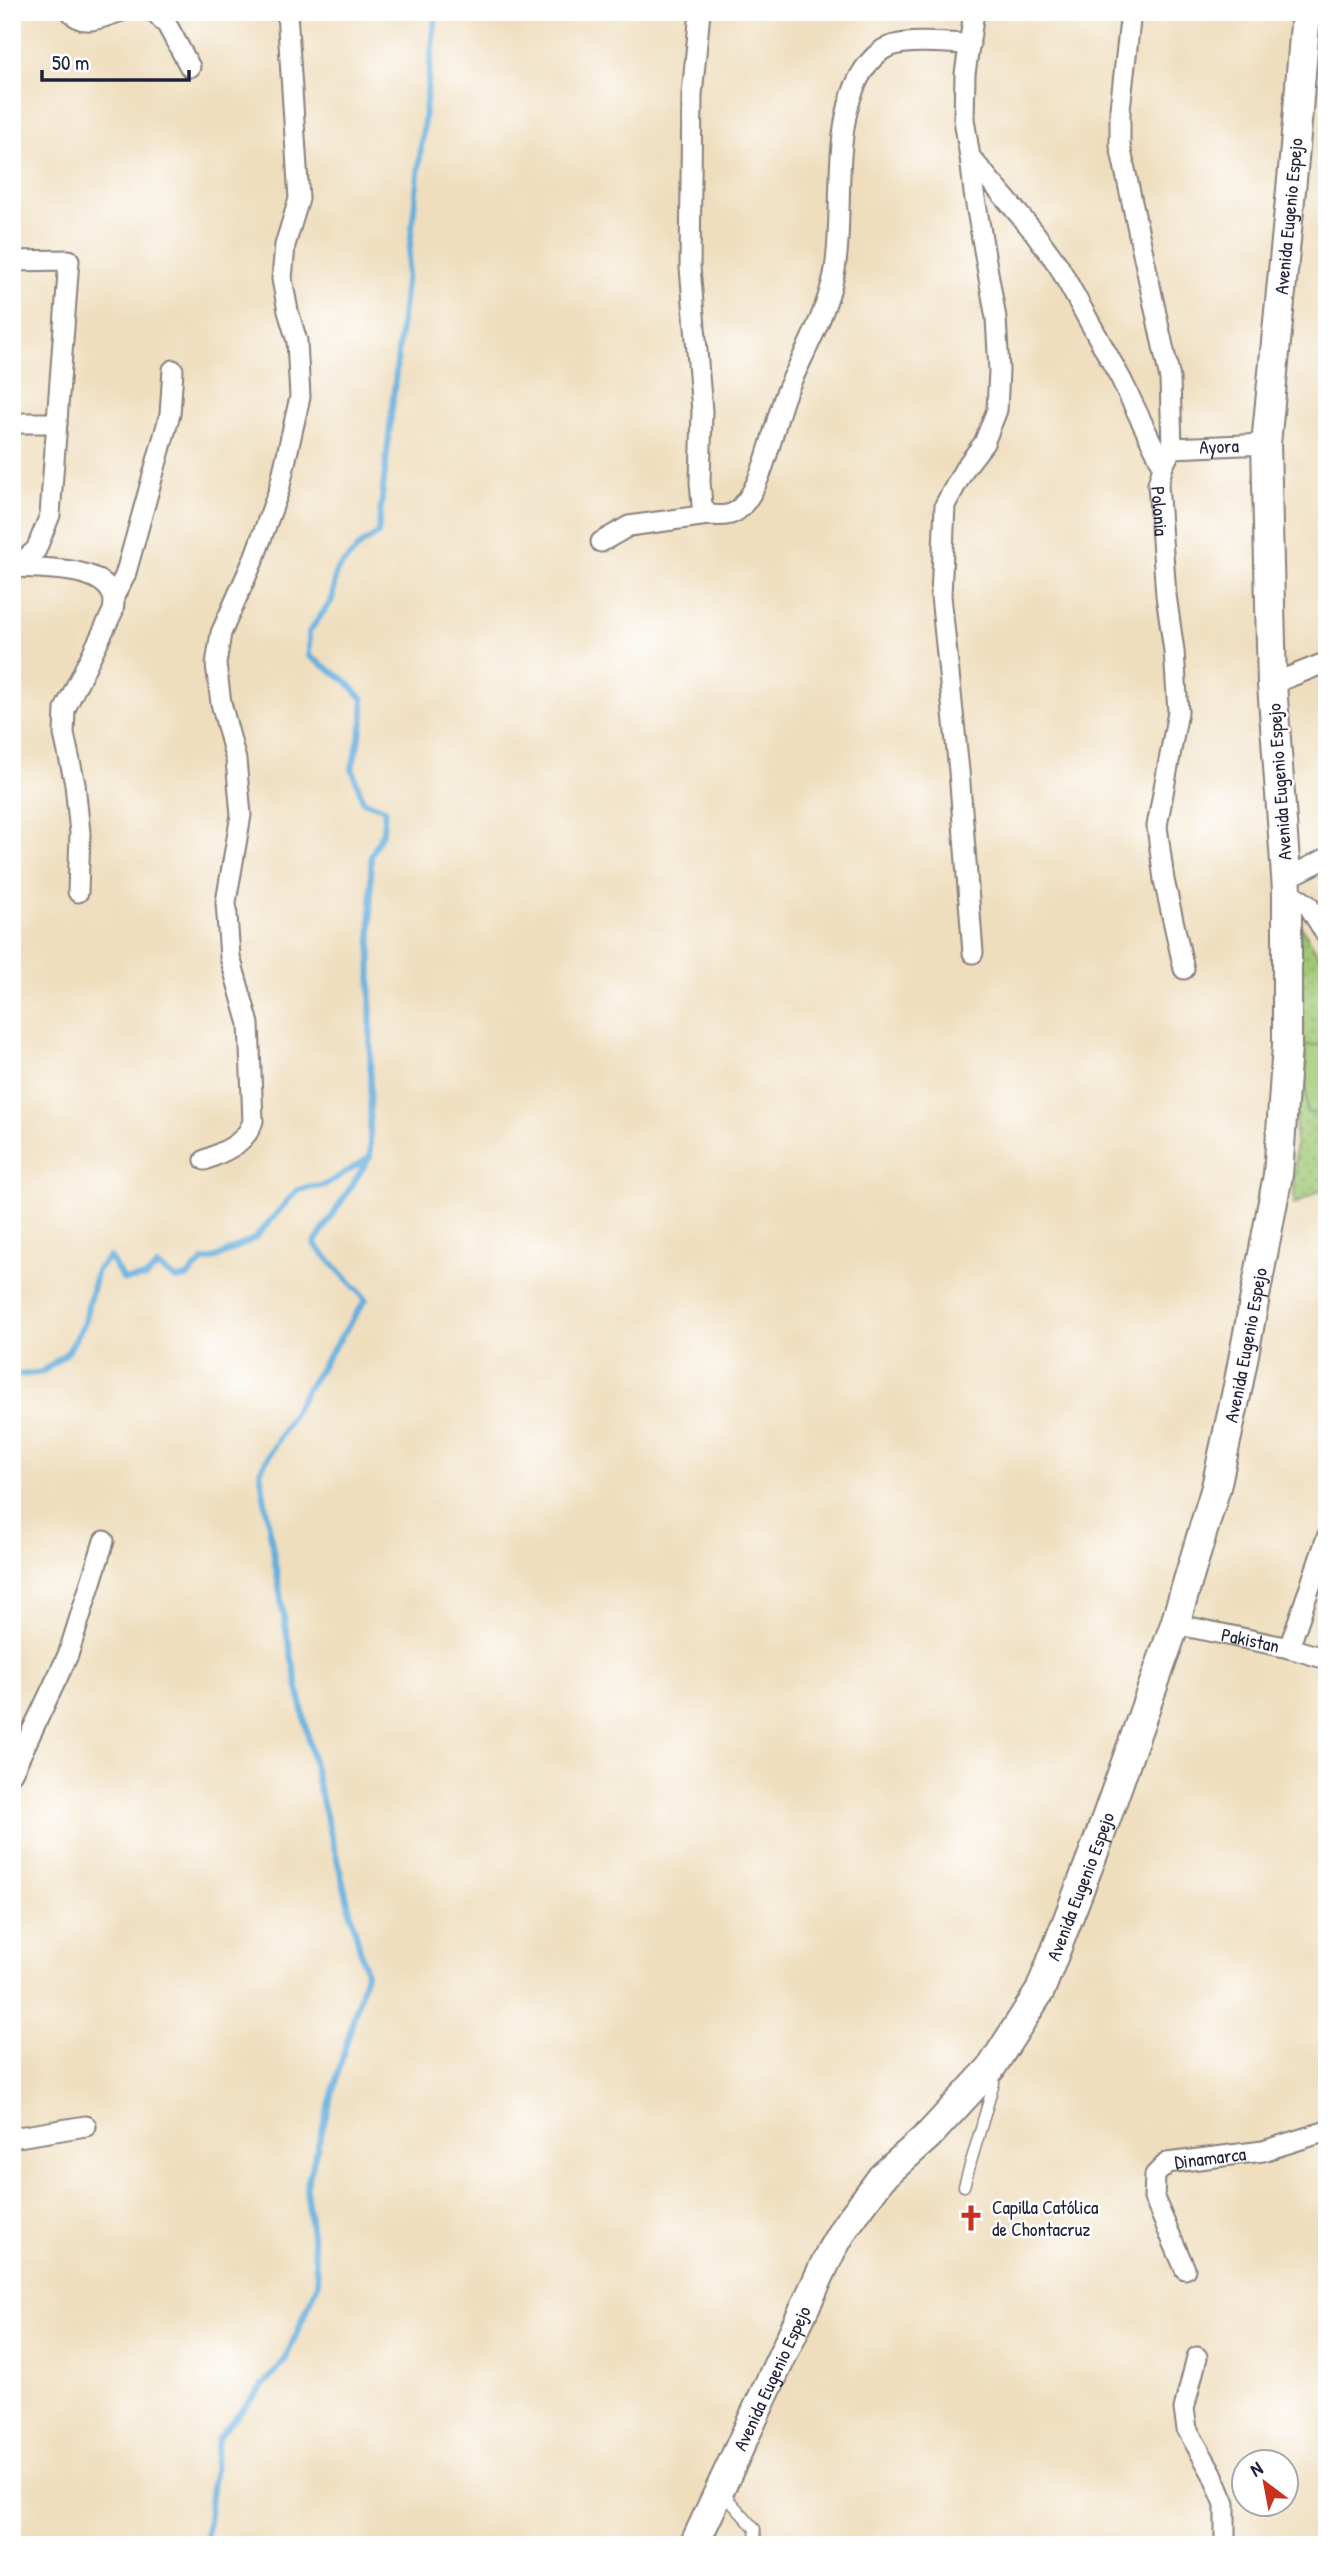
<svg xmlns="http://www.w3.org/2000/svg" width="1339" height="2557" viewBox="0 0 1339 2557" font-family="'Patrick Hand',sans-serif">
  <defs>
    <pattern id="park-dots" width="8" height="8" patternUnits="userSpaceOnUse" patternTransform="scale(1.75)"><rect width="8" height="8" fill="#a0c874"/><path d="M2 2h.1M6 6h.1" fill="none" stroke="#82a260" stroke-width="1.8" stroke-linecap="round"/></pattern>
  </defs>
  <rect width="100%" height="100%" fill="#fff"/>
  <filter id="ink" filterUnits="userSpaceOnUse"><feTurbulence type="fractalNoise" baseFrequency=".0143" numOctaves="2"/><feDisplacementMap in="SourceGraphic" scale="14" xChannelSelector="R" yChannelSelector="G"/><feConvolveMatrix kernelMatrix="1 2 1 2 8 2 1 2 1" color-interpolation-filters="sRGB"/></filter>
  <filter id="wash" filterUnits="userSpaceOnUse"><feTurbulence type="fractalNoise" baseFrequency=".00686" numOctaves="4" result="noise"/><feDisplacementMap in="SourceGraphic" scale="28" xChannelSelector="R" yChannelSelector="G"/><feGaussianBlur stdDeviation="1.57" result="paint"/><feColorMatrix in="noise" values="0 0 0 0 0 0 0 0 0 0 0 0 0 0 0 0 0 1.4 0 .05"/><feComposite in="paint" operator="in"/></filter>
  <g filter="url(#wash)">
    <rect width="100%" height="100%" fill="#efdebe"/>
    <!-- park -->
    <path fill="url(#park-dots)" stroke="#617558" stroke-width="2" d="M 1300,925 L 1327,968 L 1327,1186 L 1294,1205 Z"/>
    <!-- pitch -->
    <path fill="#a0c874" stroke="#617558" stroke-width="2" d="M 1305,1045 L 1327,1045 L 1327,1112 L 1307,1113 Z"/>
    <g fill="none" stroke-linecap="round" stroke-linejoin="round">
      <!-- stream -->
      <path stroke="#65afdd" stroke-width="6" d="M 12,1376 L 42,1372 L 68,1352 L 83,1326 L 97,1270 L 109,1257 L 124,1280 L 146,1277 L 157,1266 L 176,1279 L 187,1277 L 203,1261 L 216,1258 L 255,1238 L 297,1190 L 325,1185 L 367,1159
        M 205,2545 L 218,2438 L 285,2360 L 318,2284 L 306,2188 L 366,1973 L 318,1784 L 286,1630 L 260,1471 L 307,1389 L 366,1299 L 314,1244 L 370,1157 L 371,856 L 383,831 L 385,809 L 363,801 L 352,768 L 363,722 L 363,699 L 346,681 L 309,656 L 309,632 L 332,600 L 336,571 L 362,544 L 378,534 L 436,12"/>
    </g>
  </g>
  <g filter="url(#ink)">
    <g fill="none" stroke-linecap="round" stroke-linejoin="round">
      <!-- service casing -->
      <g stroke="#88807c" stroke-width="13">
        <path id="service" d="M 964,2186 L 994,2083 L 992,2076
          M 722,2492 L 755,2529 L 756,2545"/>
      </g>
      <!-- minor casing -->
      <g stroke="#88807c" stroke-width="23">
        <g id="minor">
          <path d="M 71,12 C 84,28 101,17 119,12"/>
          <path d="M 155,12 L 167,25 L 190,67"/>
          <path d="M 700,12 L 692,95 L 690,267 L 702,411 L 700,482 L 702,505 L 708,515 C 721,516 733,517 742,506 C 765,481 773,426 786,393 C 803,354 825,317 834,275 C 847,213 824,94 881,51 C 900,37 946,44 970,44"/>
          <path d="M 974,12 L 965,74 L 964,119 L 970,157 L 1034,232 L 1058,265 L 1121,379 L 1163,466"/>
          <path id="s1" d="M 1131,12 L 1120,109 L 1120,146 L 1170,379 L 1172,448 L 1163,466 L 1158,484 L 1166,595 L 1174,651 L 1178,712 L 1157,826 L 1164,880 L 1184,969"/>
          <path d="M 970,157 L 974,193 L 996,318 L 999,370 L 997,410 L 984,443 L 965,468 L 945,505 L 941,596 L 959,771 L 973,953"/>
          <path d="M 12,261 L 69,260 L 50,515 L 36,550 L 12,569"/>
          <path d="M 12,423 L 57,423"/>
          <path id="s2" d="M 1172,448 L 1266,444"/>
          <path d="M 601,542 L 629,526 L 708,515"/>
          <path d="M 17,567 C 43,569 100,566 112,594 C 115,599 114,605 113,611 L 65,709 L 64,734 L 75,784 L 80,833 L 78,892"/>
          <path d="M 114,596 L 125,576 L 170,414 L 173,370"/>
          <path d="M 1272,684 L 1327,662"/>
          <path d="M 1285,879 L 1327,858"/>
          <path d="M 1287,890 L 1308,905 L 1327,936"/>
          <path d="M 205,1160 C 225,1151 246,1144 253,1121 L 249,1024 L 230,957 L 226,902 L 241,815 L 236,760 L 221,703 L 216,664 L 221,633 L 253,561 L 279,490 L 300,397 L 297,341 L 288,311 L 282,279 L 285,245 L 299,199 L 287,12"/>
          <path id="s3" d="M 1175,1624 L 1289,1648 L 1327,1659"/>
          <path d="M 1289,1648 L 1327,1537"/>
          <path d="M 12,1773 L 68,1655 L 104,1541"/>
          <path d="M 12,2138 L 86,2126"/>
          <path id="s4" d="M 1185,2269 L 1154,2198 L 1155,2175 L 1167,2163 L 1263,2151 L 1327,2131"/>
          <path d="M 1197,2357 L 1184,2409 L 1187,2429 L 1212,2473 L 1225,2504 L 1225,2545"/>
        </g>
      </g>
      <!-- secondary casing -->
      <g stroke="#88807c" stroke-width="32">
        <g id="secondary">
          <path id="s5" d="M 694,2545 L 831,2251 L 845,2227 L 882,2177 L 929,2135 L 991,2068 L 1040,1991 L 1097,1844 L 1175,1624 L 1216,1487 L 1238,1386 L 1278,1175 L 1287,1046 L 1287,890 L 1272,684 L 1266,444 L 1294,159 L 1306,12"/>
        </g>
      </g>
      <!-- service -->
      <use href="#service" stroke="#fff" stroke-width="10"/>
      <!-- minor -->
      <use href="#minor" stroke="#fff" stroke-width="19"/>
      <!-- secondary -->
      <use href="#secondary" stroke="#fff" stroke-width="28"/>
    </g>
  </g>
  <!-- icons -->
  <defs>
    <g id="church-bare" transform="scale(2.1)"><path d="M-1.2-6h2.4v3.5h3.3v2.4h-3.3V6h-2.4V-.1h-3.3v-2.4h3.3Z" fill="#c8321e" stroke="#fff" stroke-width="2.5" paint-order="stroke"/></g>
  </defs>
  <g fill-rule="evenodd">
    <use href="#church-bare" x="971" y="2218"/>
  </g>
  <g text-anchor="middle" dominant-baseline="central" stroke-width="5" stroke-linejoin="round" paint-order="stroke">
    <!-- street labels -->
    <g font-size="19" fill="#22223b" stroke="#fff">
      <text stroke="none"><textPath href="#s5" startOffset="2473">Avenida Eugenio Espejo</textPath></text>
      <text stroke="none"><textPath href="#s2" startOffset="47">Ayora</textPath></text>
      <text stroke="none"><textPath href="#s1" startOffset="508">Polonia</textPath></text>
      <text transform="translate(1279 782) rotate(-94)">Avenida Eugenio Espejo</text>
      <text stroke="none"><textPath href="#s5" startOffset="1339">Avenida Eugenio Espejo</textPath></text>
      <text stroke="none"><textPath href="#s3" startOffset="77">Pakistan</textPath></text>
      <text stroke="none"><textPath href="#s5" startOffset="772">Avenida Eugenio Espejo</textPath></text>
      <text stroke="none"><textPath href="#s4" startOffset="161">Dinamarca</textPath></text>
      <text stroke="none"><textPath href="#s5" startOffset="184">Avenida Eugenio Espejo</textPath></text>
    </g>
    <!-- poi labels -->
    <g font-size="19" fill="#22223b" stroke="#fff" text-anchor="start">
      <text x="992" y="2207">Capilla Católica<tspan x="992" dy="22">de Chontacruz</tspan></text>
    </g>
  </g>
  <!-- margin -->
  <rect width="1339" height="2557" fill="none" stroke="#fff" stroke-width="42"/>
  <!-- north arrow -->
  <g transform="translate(1265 2483) rotate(328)"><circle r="33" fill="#ffffff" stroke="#a7a7b1" stroke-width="2"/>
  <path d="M0-5L12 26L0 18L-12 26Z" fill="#c8321e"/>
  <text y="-10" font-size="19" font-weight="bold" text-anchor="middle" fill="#22223b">N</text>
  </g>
  <!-- scale -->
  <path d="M42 70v10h147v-10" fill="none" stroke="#22223b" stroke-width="3.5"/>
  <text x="52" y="70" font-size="21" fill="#22223b" stroke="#ffffff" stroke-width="5" paint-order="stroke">50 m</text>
</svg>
